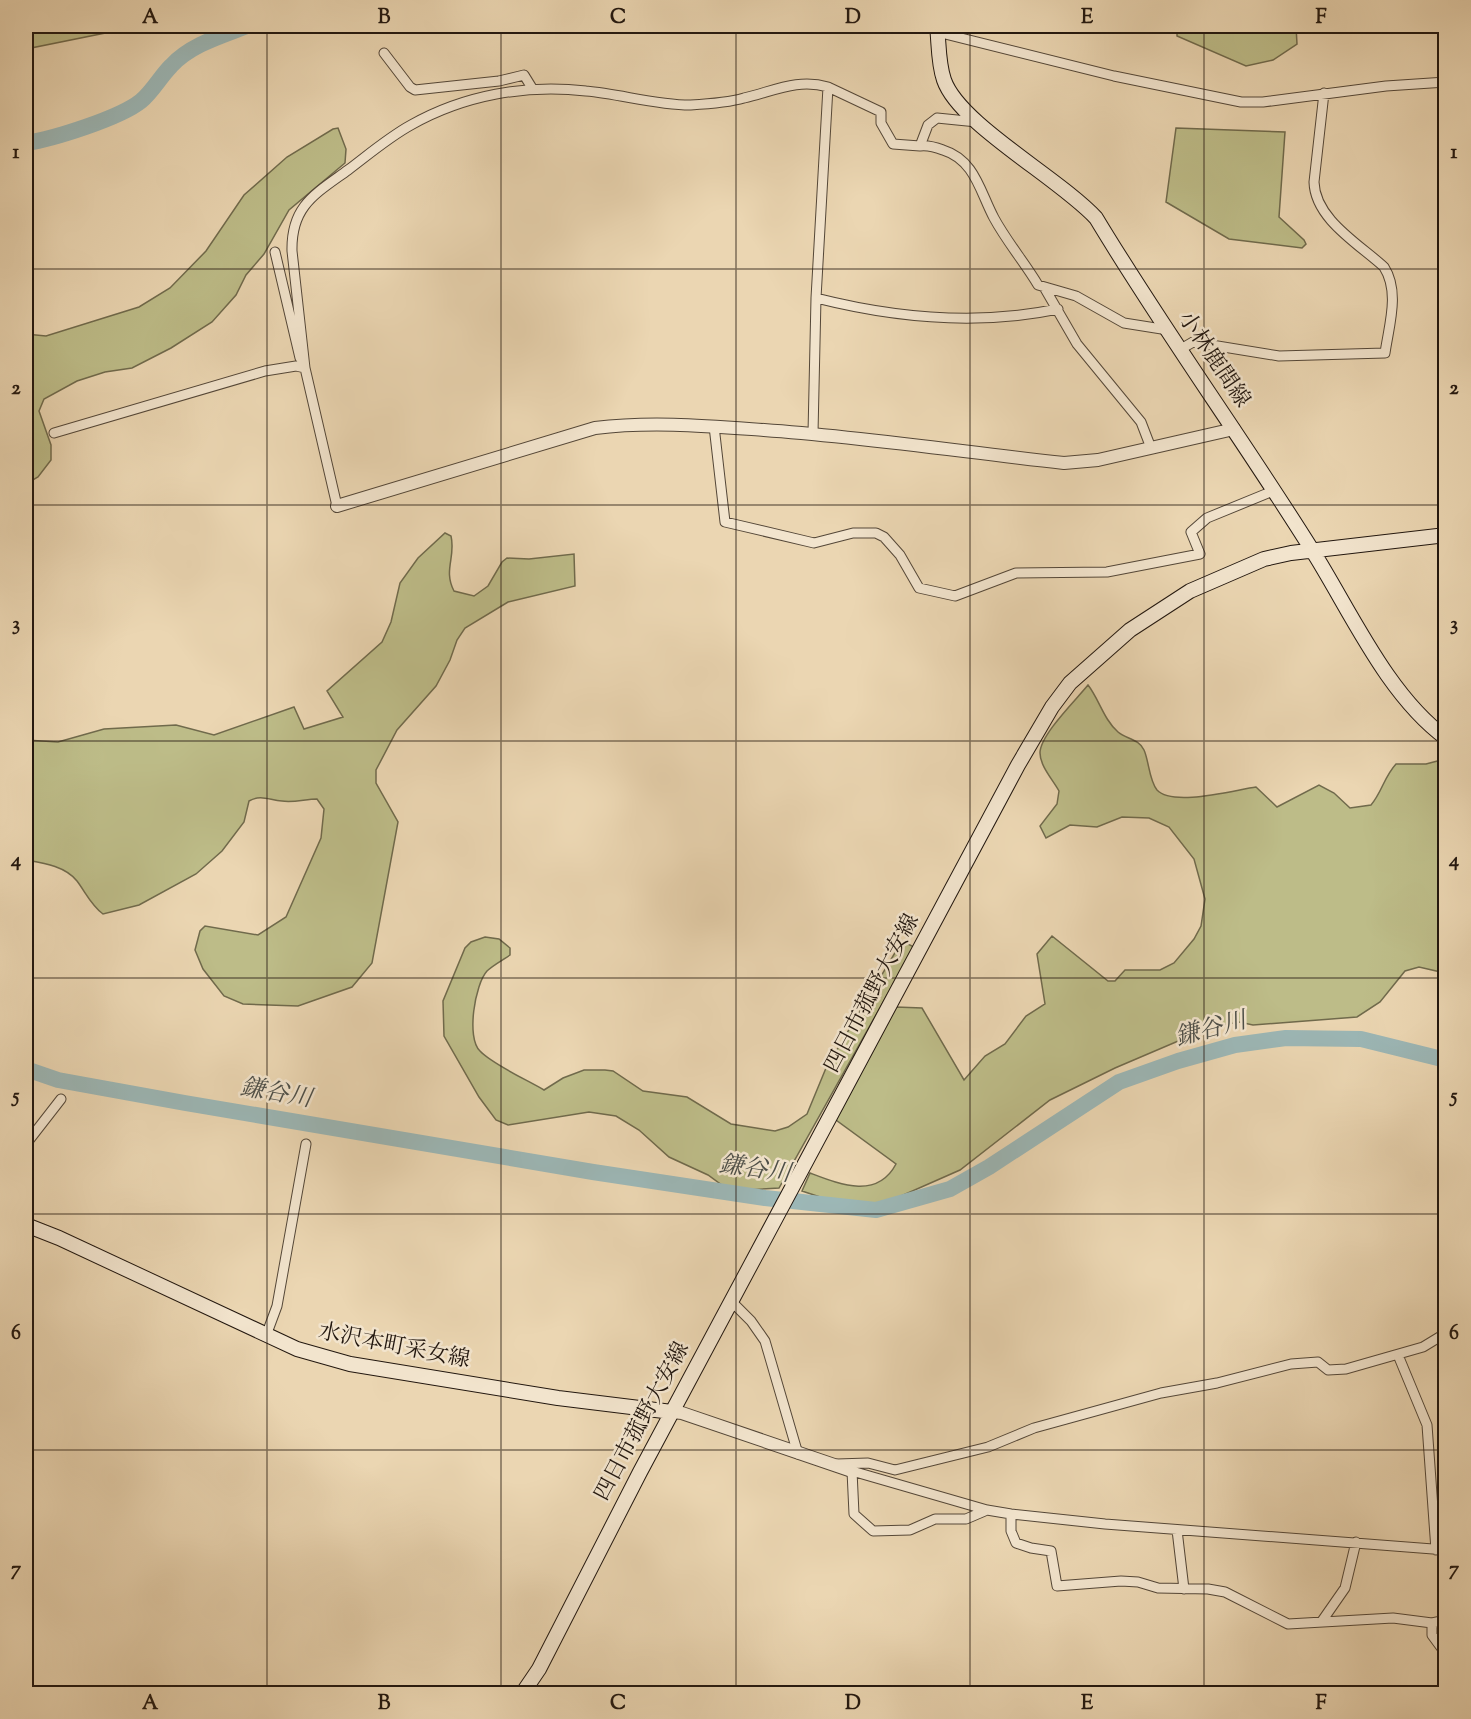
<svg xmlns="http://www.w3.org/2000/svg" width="1471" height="1719" viewBox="0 0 1471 1719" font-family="'Sorts Mill Goudy','Noto Serif JP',serif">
  <rect width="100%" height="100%" fill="#ebd6b2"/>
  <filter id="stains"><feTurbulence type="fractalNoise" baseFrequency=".00333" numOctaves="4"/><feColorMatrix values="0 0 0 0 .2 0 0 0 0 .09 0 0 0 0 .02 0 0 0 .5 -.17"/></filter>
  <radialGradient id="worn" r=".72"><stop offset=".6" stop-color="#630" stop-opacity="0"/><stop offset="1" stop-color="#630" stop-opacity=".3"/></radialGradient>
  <!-- green -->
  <path fill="#bdbc88" stroke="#706a4c" stroke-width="1.5" d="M 26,26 L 140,26 L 26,49 Z
    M 1177,26 L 1296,26 L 1297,44 L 1273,60 L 1246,66 L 1177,36 Z
    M 338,128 L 346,149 L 345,163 L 289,210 L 264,254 L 246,275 L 236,295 L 212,322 L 171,348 L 132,368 L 105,372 L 77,381 L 44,399 L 39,411 L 51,445 L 51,460 L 38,477 L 26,484 L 26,334 L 46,336 L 139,307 L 170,288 L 206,251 L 244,195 L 287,157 L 333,129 Z
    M 1176,128 L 1285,132 L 1279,217 L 1304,240 L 1306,244 L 1302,248 L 1229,239 L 1166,202 Z
    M 445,533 L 451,536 C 456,557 443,570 454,591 L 474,596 L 488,586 L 502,562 L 507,558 L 529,559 L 574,554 L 575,586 L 508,602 L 465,628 L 457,640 L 450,660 L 436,686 L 397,730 L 376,770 L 376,783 L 398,822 L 372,963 L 352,987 L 298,1006 L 243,1004 L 224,996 L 203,969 L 195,950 L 200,931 L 205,926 L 258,935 L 286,917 L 321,838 L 324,809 L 317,799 C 306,799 293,803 282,801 C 269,800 261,794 249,801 L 244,822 L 222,851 L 196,874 L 139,905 L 103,914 C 91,905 86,893 77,881 C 65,866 43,863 26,860 L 26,740 L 58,742 L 104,729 L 176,725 L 214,735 L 294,707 L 304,729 L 343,717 L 327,691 L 382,642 L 391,622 L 400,583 L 418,558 Z
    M 1088,685 C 1099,699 1104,720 1118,732 C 1126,739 1139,739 1144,750 C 1149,761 1149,780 1157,790 C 1173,807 1234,790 1256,787 L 1277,807 L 1319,785 L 1334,793 L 1350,808 L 1371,805 C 1382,792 1384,777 1396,764 L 1426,764 L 1445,759 L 1445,973 L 1419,967 L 1405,971 L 1380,1002 L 1357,1017 L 1253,1025 L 1239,1022 L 1211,1027 L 1115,1068 L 1050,1100 L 960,1170 L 883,1204 L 835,1202 L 802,1191 L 810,1173 C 839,1184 877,1200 896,1164 L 836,1120 L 896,1007 L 922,1008 L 964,1080 L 985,1056 L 1005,1044 L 1026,1016 L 1045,1004 L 1037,954 L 1052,936 L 1108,981 L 1115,981 L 1125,970 L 1160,970 L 1174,963 L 1194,939 L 1201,926 L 1205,899 L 1194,859 L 1169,827 L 1149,818 L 1122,817 L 1097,827 L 1070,825 L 1046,838 L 1040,826 L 1057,804 L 1059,791 C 1053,780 1040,766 1040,753 C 1040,735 1076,700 1088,685 Z
    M 485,937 L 499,939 L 510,948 L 510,955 C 503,960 493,965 487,971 C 475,984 466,1038 480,1051 C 492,1064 527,1080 544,1090 L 563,1078 L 584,1070 L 605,1070 L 613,1071 L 643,1091 L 687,1097 L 731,1124 L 775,1131 L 788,1127 L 807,1114 L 826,1068 L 902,941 L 914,947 L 779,1188 L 730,1191 L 708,1175 L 669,1157 L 639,1130 L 616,1116 L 589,1112 L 508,1125 L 496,1120 L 479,1097 L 444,1036 L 443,1001 L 465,948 L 471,942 Z"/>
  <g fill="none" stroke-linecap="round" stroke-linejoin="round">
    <!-- river -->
    <path stroke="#9cb7b6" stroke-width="16" d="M 26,143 C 53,139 120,118 141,101 C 153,91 160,77 171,66 C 190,45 221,36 247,26
      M 26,1069 L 58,1080 L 185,1103 L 593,1172 L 765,1198 L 876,1210 L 950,1189 L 989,1167 L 1119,1082 L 1178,1061 L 1235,1045 L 1286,1038 L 1361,1039 L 1446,1060"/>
    <!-- minor casing -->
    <g stroke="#544738" stroke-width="11">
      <path id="minor" d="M 937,32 L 1114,76 L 1241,102 L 1263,102 L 1386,86 L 1446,82
        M 384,53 L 410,87 L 415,90 L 499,81 L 524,75 L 532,88
        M 828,87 L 881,112 L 881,123 L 893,144 L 920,146
        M 977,122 L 937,118 L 928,125 L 920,146 C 928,145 935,147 943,150 C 975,160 980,192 994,218 C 1007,242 1025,263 1038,285 L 1076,296 L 1124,323 L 1168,330
        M 275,252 L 300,358
        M 1044,287 L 1077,344 L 1141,422 L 1151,448
        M 816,298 C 895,318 977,326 1058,309
        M 1181,349 L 1193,342 L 1279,356 L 1385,353 C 1389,325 1400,292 1384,267 C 1359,244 1315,219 1314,182 L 1324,93
        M 714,426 L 725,522 L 814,543 L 853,533 L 876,533 L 884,537 L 900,555 L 919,588 L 955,596 L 1016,573 L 1107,572 L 1200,554 L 1191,532 L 1207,518 L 1273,491
        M 54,433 L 265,371 L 296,366 L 305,368
        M 337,506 L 305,368 L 292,251 C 291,206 315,194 348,170 C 368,155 389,137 411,125 C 464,95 526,84 586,91 C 620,94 656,105 690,105 C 708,104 727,103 744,98 C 774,91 798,78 828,87 L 816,298 L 813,433
        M 26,1144 L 61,1099
        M 731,1301 L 751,1321 L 765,1341 L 798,1454
        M 267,1333 L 277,1306 L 306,1144
        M 1398,1355 L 1427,1425 L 1436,1550
        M 837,1464 L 868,1463 L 895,1470 L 988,1447 L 1034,1428 L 1161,1393 L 1217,1383 L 1291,1364 L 1318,1362 L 1328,1370 L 1346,1369 L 1423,1347 L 1446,1333
        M 987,1510 L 966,1519 L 935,1519 L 910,1530 L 873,1531 L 854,1514 L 852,1471 L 987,1510 L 1011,1514 L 1105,1524 L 1446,1550
        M 1011,1514 L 1011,1531 L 1016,1543 L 1031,1548 L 1051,1551 L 1057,1586 L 1121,1581 L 1138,1582 L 1158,1588 L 1208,1589 L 1225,1592 L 1288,1624 L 1393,1618 L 1432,1623 L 1446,1620
        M 1177,1530 L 1184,1589
        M 1322,1621 L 1345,1588 L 1356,1542
        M 1432,1623 L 1432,1635 L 1446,1654"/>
    </g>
    <!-- tertiary casing -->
    <g stroke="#544738" stroke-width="14">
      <path id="tertiary" d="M 337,506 L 595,428 C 651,421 708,426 764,430 C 864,437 964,452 1064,463 L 1098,460 L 1234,429
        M 672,1412 L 682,1413 L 852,1471"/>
    </g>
    <!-- secondary casing -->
    <g stroke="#22170f" stroke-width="16">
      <path id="secondary" d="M 937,26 C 939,43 938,63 944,80 C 959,124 1059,178 1096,218 C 1164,331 1242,438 1312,550 C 1350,610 1387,695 1446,738
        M 26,1225 L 59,1238 L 297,1349 L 350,1364 L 558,1398 L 672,1412
        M 522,1694 L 539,1669 L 640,1472 L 1018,765 L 1052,707 L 1070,683 L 1130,630 L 1190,591 L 1264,559 L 1291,553 L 1446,535"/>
    </g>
    <!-- minor -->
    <use href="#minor" stroke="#f2e4cd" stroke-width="9"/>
    <!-- tertiary -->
    <use href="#tertiary" stroke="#f2e4cd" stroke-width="12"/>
    <!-- secondary -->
    <use href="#secondary" stroke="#f2e4cd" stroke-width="14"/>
  </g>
  <!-- grid -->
  <path fill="none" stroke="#22170f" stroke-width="1.5" stroke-opacity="0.55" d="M 267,26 L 267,1694M 501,26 L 501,1694M 736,26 L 736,1694M 970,26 L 970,1694M 1204,26 L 1204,1694M 26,269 L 1446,269M 26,505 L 1446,505M 26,741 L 1446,741M 26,978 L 1446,978M 26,1214 L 1446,1214M 26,1450 L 1446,1450"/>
  <g text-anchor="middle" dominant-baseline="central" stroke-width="5" stroke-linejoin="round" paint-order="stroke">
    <!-- street labels -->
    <g font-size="22" fill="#22170f" stroke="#f2e4cd">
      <text transform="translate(1213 360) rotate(56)">小林鹿間線</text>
      <text transform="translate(873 994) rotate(-62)">四日市菰野大安線</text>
      <text transform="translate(394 1347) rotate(11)">水沢本町采女線</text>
      <text transform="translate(643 1422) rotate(-62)">四日市菰野大安線</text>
    </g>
    <!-- water labels -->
    <g font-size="24" font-style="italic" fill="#4d4f49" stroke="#f2e4cd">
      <text transform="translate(1211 1030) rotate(-15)">鎌谷川</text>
      <text transform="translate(276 1094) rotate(10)">鎌谷川</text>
      <text transform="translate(755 1170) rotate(8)">鎌谷川</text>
    </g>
  </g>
  <!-- margin -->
  <rect width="1471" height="1719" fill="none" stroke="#ebd6b2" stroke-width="66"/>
  <rect x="33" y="33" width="1405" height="1653" fill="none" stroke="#22170f" stroke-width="2"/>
  <g font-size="20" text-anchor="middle" font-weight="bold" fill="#22170f">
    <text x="150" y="23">A</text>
    <text x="384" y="23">B</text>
    <text x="618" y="23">C</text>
    <text x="853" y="23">D</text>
    <text x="1087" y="23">E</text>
    <text x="1321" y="23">F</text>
    <text x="16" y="158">1</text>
    <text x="1454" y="158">1</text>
    <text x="16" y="394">2</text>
    <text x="1454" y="394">2</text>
    <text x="16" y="630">3</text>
    <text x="1454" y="630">3</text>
    <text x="16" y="866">4</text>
    <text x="1454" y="866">4</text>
    <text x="16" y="1102">5</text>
    <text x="1454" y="1102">5</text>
    <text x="16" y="1339">6</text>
    <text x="1454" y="1339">6</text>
    <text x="16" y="1575">7</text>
    <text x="1454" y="1575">7</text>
    <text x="150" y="1709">A</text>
    <text x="384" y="1709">B</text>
    <text x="618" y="1709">C</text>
    <text x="853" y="1709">D</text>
    <text x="1087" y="1709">E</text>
    <text x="1321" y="1709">F</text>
  </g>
  <rect width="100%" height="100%" filter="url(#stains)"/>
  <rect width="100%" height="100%" fill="url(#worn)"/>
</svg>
